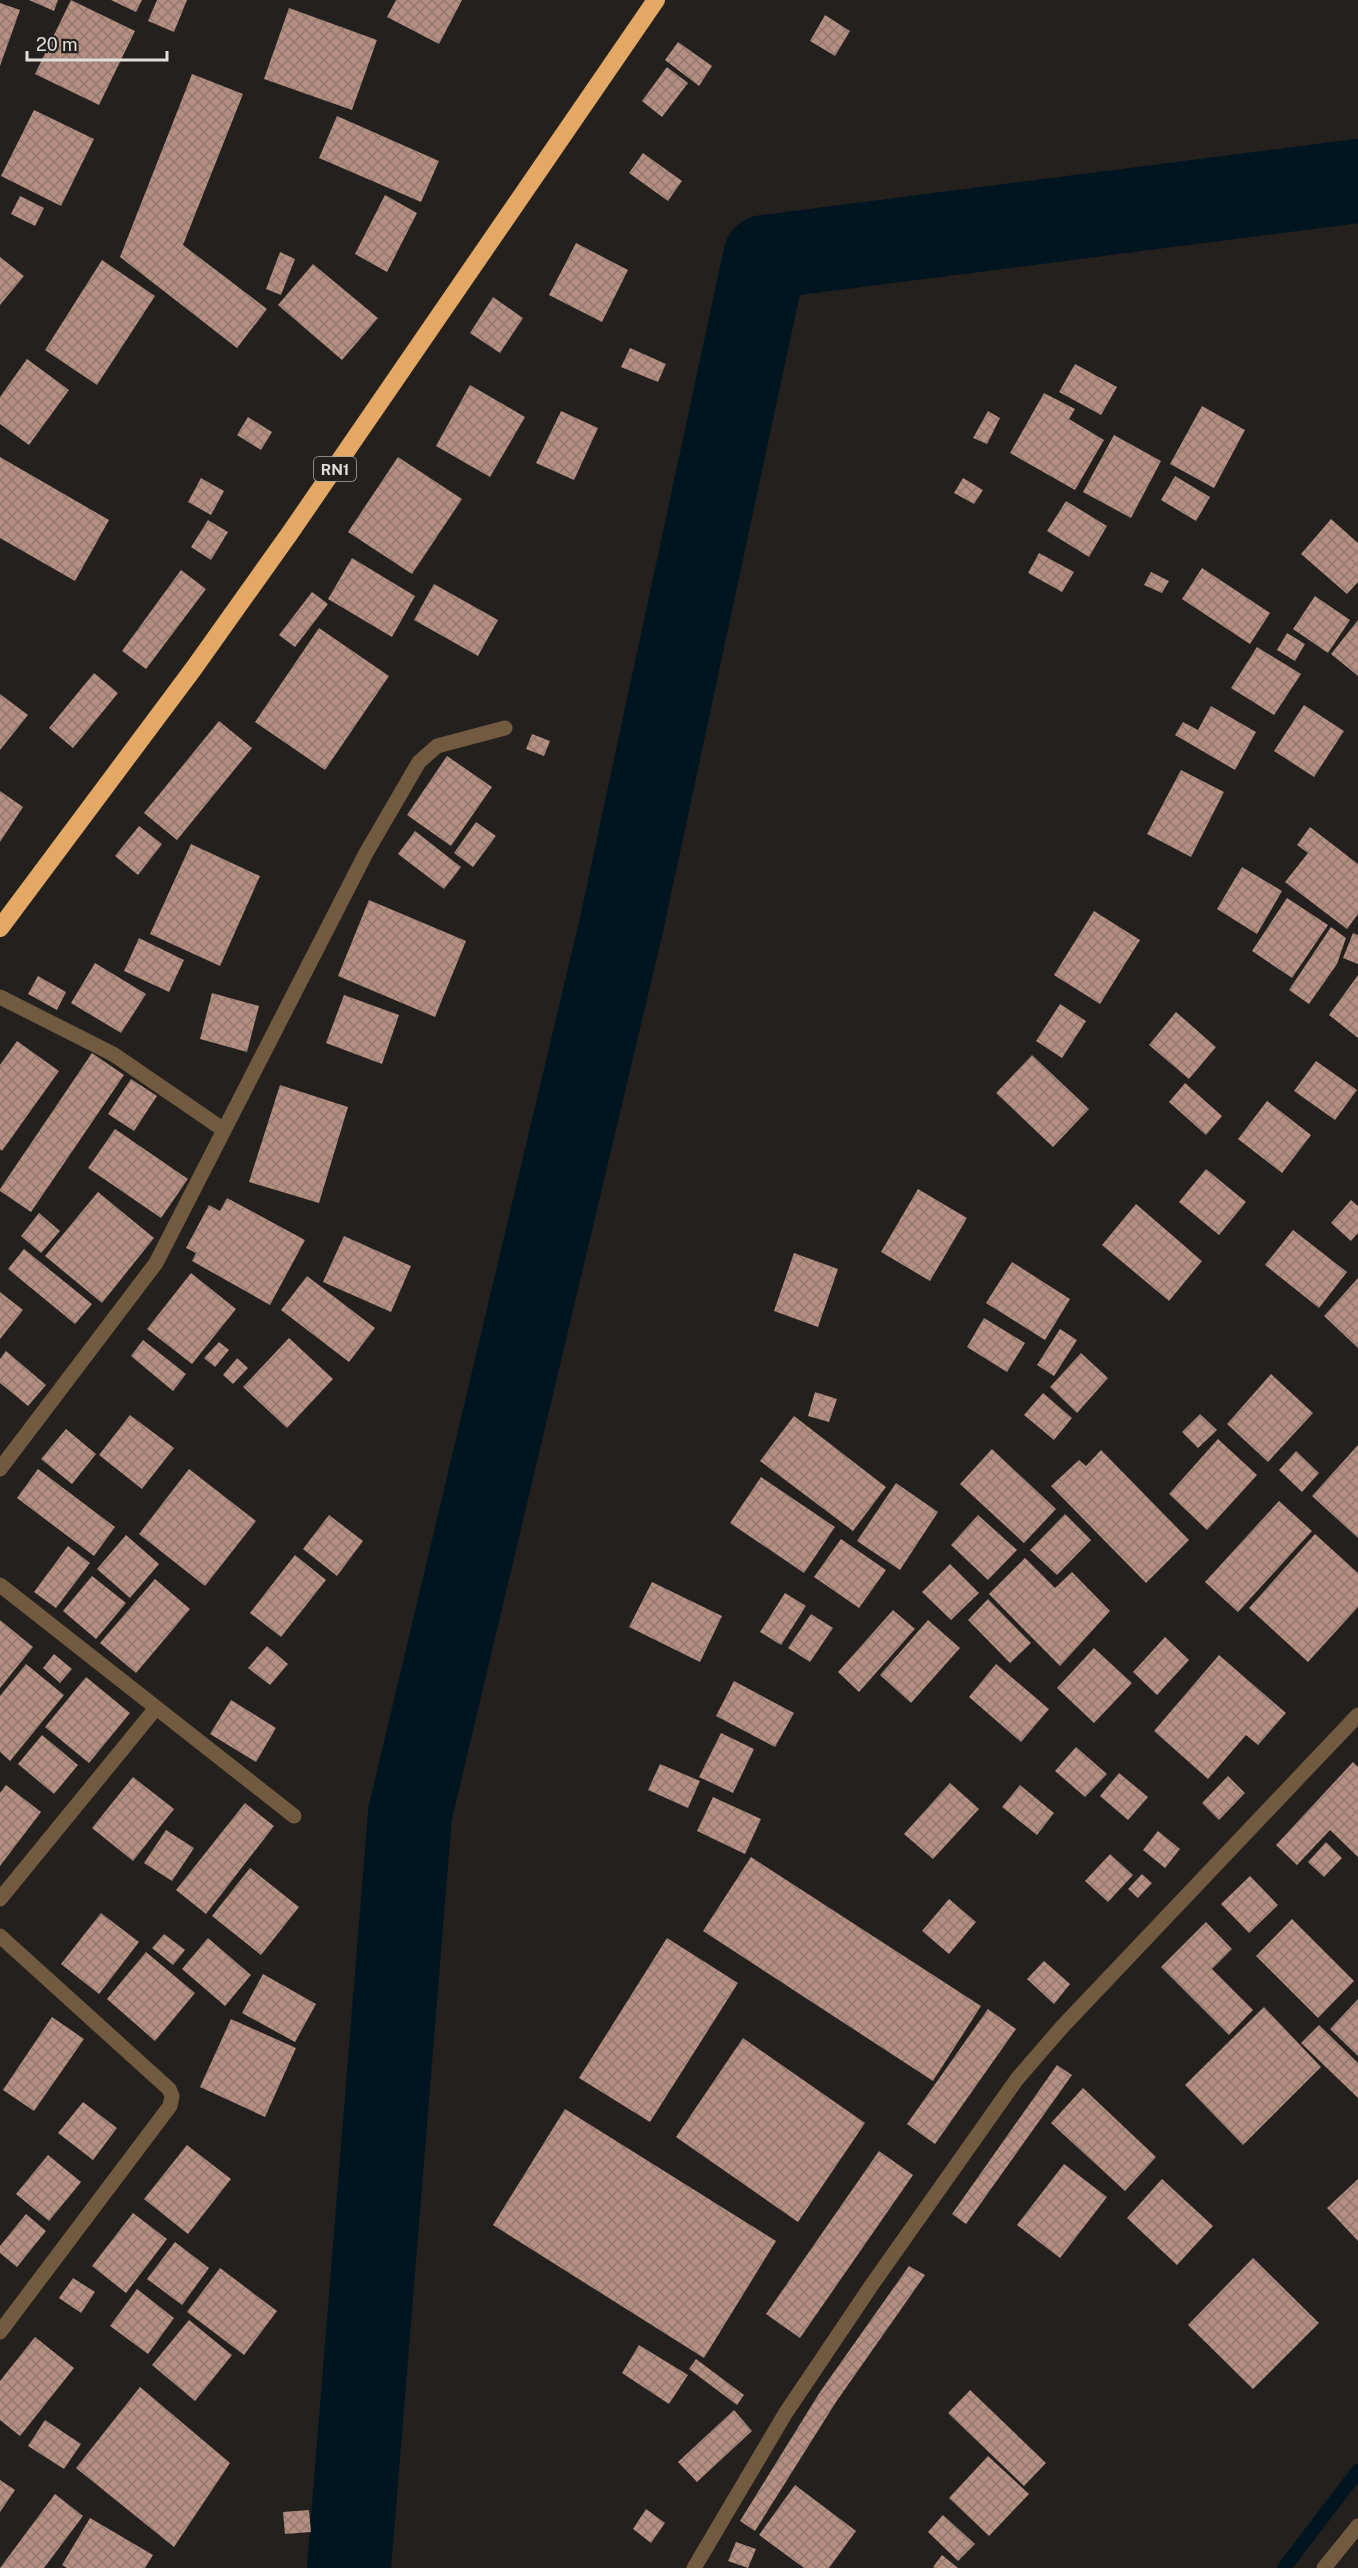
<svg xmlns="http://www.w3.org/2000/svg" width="1358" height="2568" viewBox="0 0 1358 2568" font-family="'Public Sans',sans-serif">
  <defs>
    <pattern id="building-cross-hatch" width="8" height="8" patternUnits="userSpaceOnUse" patternTransform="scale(1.5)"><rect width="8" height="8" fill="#b48e81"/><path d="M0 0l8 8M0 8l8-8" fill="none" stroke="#92786e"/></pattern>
  </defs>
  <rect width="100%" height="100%" fill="#23201d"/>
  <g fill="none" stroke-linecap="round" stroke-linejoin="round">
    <!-- stream -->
    <path stroke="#001520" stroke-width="14" d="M 1284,2568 L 1358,2471"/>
    <!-- river -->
    <path stroke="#001520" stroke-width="84" d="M 349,2568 L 410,1814 L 621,927 L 765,257 L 1358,181"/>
  </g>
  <!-- building -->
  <path fill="url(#building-cross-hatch)" d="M 29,0 L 58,0 L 54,11 Z
    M 71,0 L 135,31 L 99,105 L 35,74 Z
    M 111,0 L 142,0 L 136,12 Z
    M 157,0 L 187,0 L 174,32 L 148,21 Z
    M 396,0 L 462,0 L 439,44 L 387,17 Z
    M 0,3 L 20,10 L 0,66 Z
    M 289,8 L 377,40 L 352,110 L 264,79 Z
    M 825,15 L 850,31 L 835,56 L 810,41 Z
    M 678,42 L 712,66 L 699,86 L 665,60 Z
    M 667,67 L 688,83 L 662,117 L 642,101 Z
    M 192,74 L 243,94 L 183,245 L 267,309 L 237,348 L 120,257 Z
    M 34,110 L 94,139 L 61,206 L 1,176 Z
    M 337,116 L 439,161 L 421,202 L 319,158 Z
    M 643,153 L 682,181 L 668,201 L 629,173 Z
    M 385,195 L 417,213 L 387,272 L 355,254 Z
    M 20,196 L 44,208 L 35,226 L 11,214 Z
    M 576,243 L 628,270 L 602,322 L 549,295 Z
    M 280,252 L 295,259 L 281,295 L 266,289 Z
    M 0,257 L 24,276 L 0,305 Z
    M 102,260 L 155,296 L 97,385 L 45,350 Z
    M 313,264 L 378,318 L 342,360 L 278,305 Z
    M 493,297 L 523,318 L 500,353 L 470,333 Z
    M 630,348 L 666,364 L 658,382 L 621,367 Z
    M 27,359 L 69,390 L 29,445 L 0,424 L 0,397 Z
    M 1075,364 L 1117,387 L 1101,415 L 1059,392 Z
    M 470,385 L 525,417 L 490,477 L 436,446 Z
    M 1044,393 L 1075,409 L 1069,419 L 1104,440 L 1075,490 L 1010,453 Z
    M 1202,406 L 1245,430 L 1214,488 L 1170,464 Z
    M 561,411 L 598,428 L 574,480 L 536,463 Z
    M 988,411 L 1000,418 L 987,444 L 973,438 Z
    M 248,417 L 272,432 L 261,450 L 237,435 Z
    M 1114,435 L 1161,461 L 1131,518 L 1083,492 Z
    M 0,457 L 109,520 L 75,581 L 0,538 Z
    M 398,457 L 462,499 L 412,574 L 348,532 Z
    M 1175,476 L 1210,497 L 1196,521 L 1161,500 Z
    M 201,478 L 224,491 L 211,515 L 188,502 Z
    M 963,478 L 983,490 L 974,504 L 954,493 Z
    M 1066,501 L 1107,526 L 1089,557 L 1047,531 Z
    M 1331,519 L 1358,543 L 1358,582 L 1347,594 L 1301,554 Z
    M 208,520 L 228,532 L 211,560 L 191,547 Z
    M 1039,553 L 1074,572 L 1062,592 L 1028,573 Z
    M 352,558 L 415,596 L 392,637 L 328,599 Z
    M 1202,568 L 1270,613 L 1250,644 L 1182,599 Z
    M 181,570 L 206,589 L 146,669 L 122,651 Z
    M 1151,572 L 1169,581 L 1162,593 L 1144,585 Z
    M 434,584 L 498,620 L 478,656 L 414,620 Z
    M 312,592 L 328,604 L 295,647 L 279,635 Z
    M 1315,596 L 1350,620 L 1328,653 L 1293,629 Z
    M 1358,620 L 1358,676 L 1331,654 Z
    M 319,628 L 389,676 L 325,770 L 255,722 Z
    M 1287,633 L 1305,644 L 1295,661 L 1277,650 Z
    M 1257,647 L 1301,674 L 1274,715 L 1231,688 Z
    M 94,673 L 118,693 L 73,748 L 49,728 Z
    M 0,694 L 28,715 L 0,750 Z
    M 1304,705 L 1344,731 L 1314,777 L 1274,751 Z
    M 1211,706 L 1256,732 L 1235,770 L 1175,735 L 1183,722 L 1198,730 Z
    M 219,721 L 252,748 L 177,840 L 144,813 Z
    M 532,734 L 550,741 L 544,756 L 526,749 Z
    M 447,756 L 492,787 L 451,846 L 407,815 Z
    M 1181,770 L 1224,792 L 1191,857 L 1147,834 Z
    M 0,791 L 23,807 L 0,842 Z
    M 476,822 L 496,836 L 473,867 L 454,853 Z
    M 139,826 L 162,844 L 138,875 L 115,856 Z
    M 1310,827 L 1358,864 L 1358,914 L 1347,929 L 1285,882 L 1308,853 L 1297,845 Z
    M 415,831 L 461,867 L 444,889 L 398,854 Z
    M 191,844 L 260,876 L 220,966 L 150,934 Z
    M 1242,867 L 1282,891 L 1257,934 L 1217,909 Z
    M 1287,898 L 1328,925 L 1292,978 L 1252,951 Z
    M 369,900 L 466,941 L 435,1017 L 338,976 Z
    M 1094,911 L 1140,940 L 1100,1004 L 1054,975 Z
    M 1331,927 L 1346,938 L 1337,964 L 1309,1004 L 1289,990 Z
    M 1353,933 L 1358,935 L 1358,964 L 1343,958 Z
    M 139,938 L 184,960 L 169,992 L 124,971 Z
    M 95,963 L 146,994 L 121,1033 L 71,1003 Z
    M 1358,975 L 1358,1038 L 1329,1015 Z
    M 38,976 L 66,992 L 57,1010 L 28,994 Z
    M 212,993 L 259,1006 L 247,1052 L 200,1039 Z
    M 344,995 L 399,1015 L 382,1064 L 326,1043 Z
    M 1060,1004 L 1086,1021 L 1062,1058 L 1036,1041 Z
    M 1176,1012 L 1216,1047 L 1189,1079 L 1149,1045 Z
    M 17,1041 L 59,1071 L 2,1151 L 0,1149 L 0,1065 Z
    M 92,1053 L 124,1075 L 31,1212 L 0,1191 L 0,1189 Z
    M 1032,1055 L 1089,1109 L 1053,1147 L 996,1093 Z
    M 1316,1061 L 1357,1090 L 1335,1120 L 1294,1091 Z
    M 131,1079 L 157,1096 L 134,1131 L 108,1114 Z
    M 1185,1083 L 1222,1116 L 1206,1135 L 1169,1102 Z
    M 280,1085 L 348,1107 L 319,1203 L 249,1182 Z
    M 1267,1101 L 1311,1135 L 1282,1173 L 1238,1139 Z
    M 115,1129 L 188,1179 L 161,1218 L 88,1168 Z
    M 1206,1169 L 1246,1202 L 1219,1235 L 1179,1202 Z
    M 918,1189 L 967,1218 L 930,1281 L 881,1252 Z
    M 98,1192 L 154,1238 L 102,1303 L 45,1256 Z
    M 227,1198 L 305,1240 L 270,1305 L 192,1261 L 196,1253 L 186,1248 L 209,1205 L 220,1211 Z
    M 1351,1200 L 1358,1206 L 1358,1233 L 1351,1241 L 1331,1223 Z
    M 1136,1204 L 1202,1261 L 1169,1301 L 1102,1245 Z
    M 39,1213 L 60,1231 L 41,1253 L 21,1236 Z
    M 1293,1230 L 1347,1272 L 1319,1308 L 1265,1265 Z
    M 344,1236 L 411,1266 L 391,1312 L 323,1282 Z
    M 24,1249 L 92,1304 L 75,1324 L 8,1269 Z
    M 794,1253 L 838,1269 L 818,1327 L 774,1311 Z
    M 1012,1262 L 1070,1299 L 1045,1340 L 986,1303 Z
    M 191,1273 L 236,1309 L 192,1364 L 147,1329 Z
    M 307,1276 L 375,1328 L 349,1362 L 281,1310 Z
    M 1358,1278 L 1358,1348 L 1324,1316 Z
    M 0,1292 L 23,1310 L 0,1339 Z
    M 984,1318 L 1025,1343 L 1007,1372 L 967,1347 Z
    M 1060,1329 L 1077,1340 L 1054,1376 L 1037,1365 Z
    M 289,1338 L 333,1379 L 287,1428 L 243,1387 Z
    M 143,1340 L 186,1374 L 173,1391 L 131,1356 Z
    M 219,1342 L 229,1350 L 215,1367 L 204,1358 Z
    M 6,1351 L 46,1385 L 28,1406 L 0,1383 L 0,1359 Z
    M 1081,1353 L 1108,1378 L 1077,1413 L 1050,1387 Z
    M 237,1358 L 248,1368 L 233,1384 L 223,1375 Z
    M 1271,1374 L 1313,1413 L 1268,1462 L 1227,1424 Z
    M 815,1392 L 837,1399 L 829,1422 L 808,1416 Z
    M 1043,1393 L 1072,1418 L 1054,1440 L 1024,1415 Z
    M 1200,1414 L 1217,1430 L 1198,1448 L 1182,1432 Z
    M 130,1415 L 174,1448 L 142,1489 L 99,1455 Z
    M 794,1416 L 886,1487 L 853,1531 L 760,1461 Z
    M 66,1429 L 96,1454 L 72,1484 L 41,1459 Z
    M 1218,1439 L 1257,1475 L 1207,1530 L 1169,1494 Z
    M 1358,1445 L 1358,1538 L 1312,1496 Z
    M 992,1449 L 1056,1509 L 1024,1543 L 960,1484 Z
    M 1101,1450 L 1189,1540 L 1146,1583 L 1051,1486 L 1079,1460 L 1086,1466 Z
    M 1296,1451 L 1319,1473 L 1302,1492 L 1279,1470 Z
    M 38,1469 L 115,1527 L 94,1556 L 17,1498 Z
    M 189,1469 L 256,1521 L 205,1586 L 139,1534 Z
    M 761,1477 L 835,1527 L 804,1573 L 730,1523 Z
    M 896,1483 L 938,1512 L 900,1570 L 857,1541 Z
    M 1279,1501 L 1312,1531 L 1238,1612 L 1205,1582 Z
    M 1065,1514 L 1091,1540 L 1057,1575 L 1030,1550 Z
    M 329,1515 L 363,1541 L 337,1576 L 303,1549 Z
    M 978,1515 L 1017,1550 L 988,1580 L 951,1545 Z
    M 1315,1534 L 1358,1573 L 1358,1607 L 1308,1662 L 1249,1608 Z
    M 126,1535 L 159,1564 L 130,1598 L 97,1569 Z
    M 841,1539 L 886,1570 L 859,1608 L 814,1577 Z
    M 68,1546 L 90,1563 L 56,1608 L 34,1592 Z
    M 295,1555 L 326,1580 L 281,1637 L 250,1613 Z
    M 1025,1558 L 1055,1588 L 1072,1572 L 1110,1611 L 1060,1666 L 989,1594 Z
    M 950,1564 L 979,1593 L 951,1620 L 922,1592 Z
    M 92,1576 L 126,1603 L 96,1639 L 63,1611 Z
    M 155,1579 L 190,1609 L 136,1673 L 100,1643 Z
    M 652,1582 L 722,1616 L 700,1662 L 629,1627 Z
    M 785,1593 L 806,1606 L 781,1645 L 760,1632 Z
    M 988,1599 L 1031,1643 L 1010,1663 L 968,1620 Z
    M 893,1610 L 915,1629 L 859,1692 L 838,1672 Z
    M 811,1614 L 833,1628 L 810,1662 L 788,1648 Z
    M 0,1620 L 33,1647 L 0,1688 Z
    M 928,1620 L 960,1648 L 911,1703 L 880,1675 Z
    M 1165,1637 L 1189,1660 L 1157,1695 L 1133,1672 Z
    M 267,1646 L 288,1664 L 270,1685 L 248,1668 Z
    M 1094,1648 L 1132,1683 L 1094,1723 L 1057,1688 Z
    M 54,1654 L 72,1669 L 60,1683 L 43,1668 Z
    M 1219,1655 L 1286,1713 L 1258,1745 L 1246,1735 L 1208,1779 L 1154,1731 Z
    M 26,1664 L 64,1695 L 10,1761 L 0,1752 L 0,1696 Z
    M 996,1664 L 1049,1709 L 1021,1742 L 969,1697 Z
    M 86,1677 L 130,1713 L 89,1763 L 45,1727 Z
    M 734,1681 L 794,1713 L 775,1747 L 716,1716 Z
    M 231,1700 L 276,1728 L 256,1762 L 210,1734 Z
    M 721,1733 L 754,1749 L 733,1793 L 699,1777 Z
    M 42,1735 L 78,1765 L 54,1794 L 18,1764 Z
    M 1076,1747 L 1107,1774 L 1085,1797 L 1055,1771 Z
    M 1353,1762 L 1358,1767 L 1358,1857 L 1330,1830 L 1297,1865 L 1276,1845 Z
    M 660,1764 L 700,1781 L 688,1808 L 648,1790 Z
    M 1119,1773 L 1148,1797 L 1128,1820 L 1100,1796 Z
    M 1228,1776 L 1245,1793 L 1219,1820 L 1202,1803 Z
    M 133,1777 L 174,1809 L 133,1861 L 92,1828 Z
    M 950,1783 L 979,1809 L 933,1859 L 904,1834 Z
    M 6,1785 L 41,1812 L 0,1866 L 0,1793 Z
    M 1020,1785 L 1054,1813 L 1037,1835 L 1002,1807 Z
    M 713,1797 L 761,1819 L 745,1854 L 697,1831 Z
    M 245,1803 L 274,1826 L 206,1914 L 176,1890 Z
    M 166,1830 L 194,1848 L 172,1881 L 144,1863 Z
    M 1158,1831 L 1180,1849 L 1165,1868 L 1143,1850 Z
    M 1326,1842 L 1342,1858 L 1324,1877 L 1308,1862 Z
    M 1110,1854 L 1133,1875 L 1108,1902 L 1085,1881 Z
    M 751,1857 L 981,2006 L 933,2081 L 703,1931 Z
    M 250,1868 L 299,1907 L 261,1955 L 212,1916 Z
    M 1142,1874 L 1152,1883 L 1138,1898 L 1128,1889 Z
    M 1250,1876 L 1278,1905 L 1249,1933 L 1221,1904 Z
    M 949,1899 L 976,1922 L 949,1954 L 922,1931 Z
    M 101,1913 L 139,1942 L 99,1994 L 61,1964 Z
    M 1292,1919 L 1354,1981 L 1318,2018 L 1256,1956 Z
    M 1206,1922 L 1232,1949 L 1212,1969 L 1253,2010 L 1229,2035 L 1161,1967 Z
    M 164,1934 L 185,1950 L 173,1965 L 152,1948 Z
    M 208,1938 L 251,1975 L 225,2006 L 182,1969 Z
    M 667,1938 L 738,1983 L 650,2122 L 579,2078 Z
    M 146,1952 L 195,1993 L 155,2041 L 107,1999 Z
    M 1044,1961 L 1070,1984 L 1054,2004 L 1027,1979 Z
    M 263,1974 L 316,2004 L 295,2042 L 242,2013 Z
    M 1358,1999 L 1358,2056 L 1330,2029 Z
    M 1264,2007 L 1321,2067 L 1243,2145 L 1185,2085 Z
    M 988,2009 L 1016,2029 L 935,2144 L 907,2124 Z
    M 52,2017 L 84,2039 L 34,2111 L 3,2090 Z
    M 231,2019 L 296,2048 L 265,2117 L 200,2087 Z
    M 1319,2025 L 1358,2063 L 1358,2098 L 1301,2043 Z
    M 743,2038 L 865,2123 L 798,2222 L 676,2137 Z
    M 1057,2065 L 1072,2075 L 966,2224 L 952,2214 Z
    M 1083,2088 L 1156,2157 L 1125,2191 L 1051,2123 Z
    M 83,2102 L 117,2128 L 93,2160 L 58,2133 Z
    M 565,2109 L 776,2241 L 704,2358 L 493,2225 Z
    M 187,2145 L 231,2179 L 188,2234 L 144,2199 Z
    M 879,2151 L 913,2175 L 800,2338 L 766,2314 Z
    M 48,2155 L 81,2182 L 49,2221 L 16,2194 Z
    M 1064,2164 L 1107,2197 L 1060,2258 L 1017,2225 Z
    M 1162,2179 L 1213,2226 L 1177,2265 L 1127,2218 Z
    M 1358,2179 L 1358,2241 L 1327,2208 Z
    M 133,2213 L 167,2239 L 126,2293 L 92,2266 Z
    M 26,2214 L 46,2231 L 17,2267 L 0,2253 L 0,2246 Z
    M 175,2242 L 209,2268 L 182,2305 L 147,2279 Z
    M 1253,2258 L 1319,2323 L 1253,2389 L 1188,2325 Z
    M 909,2266 L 925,2275 L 836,2402 L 755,2531 L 740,2521 L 820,2392 Z
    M 220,2268 L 277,2311 L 244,2355 L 187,2312 Z
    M 73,2278 L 95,2292 L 81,2313 L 59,2298 Z
    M 137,2289 L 174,2318 L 148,2354 L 110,2326 Z
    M 189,2320 L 232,2355 L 195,2401 L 152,2365 Z
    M 35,2337 L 74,2368 L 20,2436 L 0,2420 L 0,2381 Z
    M 639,2345 L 688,2375 L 669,2404 L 622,2373 Z
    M 696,2359 L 744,2395 L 737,2405 L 689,2369 Z
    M 140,2387 L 230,2463 L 174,2547 L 76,2468 Z
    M 970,2390 L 1046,2463 L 1024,2486 L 948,2413 Z
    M 734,2410 L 752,2431 L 697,2482 L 678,2462 Z
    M 45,2420 L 81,2444 L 64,2469 L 28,2446 Z
    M 988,2456 L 1029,2494 L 989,2536 L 949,2498 Z
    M 0,2480 L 15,2490 L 0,2512 Z
    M 795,2485 L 856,2531 L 829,2568 L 804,2568 L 759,2535 Z
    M 55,2494 L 83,2516 L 44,2568 L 0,2568 Z
    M 646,2509 L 665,2523 L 651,2543 L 633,2529 Z
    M 309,2510 L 311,2532 L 285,2534 L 283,2512 Z
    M 943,2515 L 975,2544 L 958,2561 L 928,2532 Z
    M 90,2518 L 153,2555 L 145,2568 L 67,2568 L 62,2565 Z
    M 736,2542 L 756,2549 L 748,2568 L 728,2561 Z
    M 942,2555 L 958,2568 L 935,2568 L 933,2567 Z"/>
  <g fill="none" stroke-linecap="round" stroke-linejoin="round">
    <!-- street -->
    <path stroke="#715a40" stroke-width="15" d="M 0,997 L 113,1054 L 224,1130
      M 0,1469 L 156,1263 L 366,853 L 419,762 L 437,746 L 505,728
      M 0,1585 L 294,1816
      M 0,1899 L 156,1708
      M 0,1936 L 169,2089 L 172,2096 L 170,2106 L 0,2332
      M 694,2568 L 785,2414 L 871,2286 L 1017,2079 L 1062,2027 L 1358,1715
      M 1324,2568 L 1358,2526"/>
    <!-- highway -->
    <path stroke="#e3a863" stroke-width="18" d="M 0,928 L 194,668 L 290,533 L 656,0"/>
  </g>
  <g text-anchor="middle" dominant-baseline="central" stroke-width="6" stroke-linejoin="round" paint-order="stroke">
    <!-- shield labels -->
    <rect fill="#23201d" stroke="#a7a6a3" stroke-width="1.5" x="314" y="457" width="42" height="24" rx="4.5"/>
    <g font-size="15" font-weight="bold" fill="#e0dfdc">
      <text x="335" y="469">RN1</text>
    </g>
  </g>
  <!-- scale -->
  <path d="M27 51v9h140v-9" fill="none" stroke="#e0dfdc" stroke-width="3"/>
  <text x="36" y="51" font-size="18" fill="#e0dfdc" stroke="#23201d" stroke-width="4.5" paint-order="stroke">20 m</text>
</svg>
